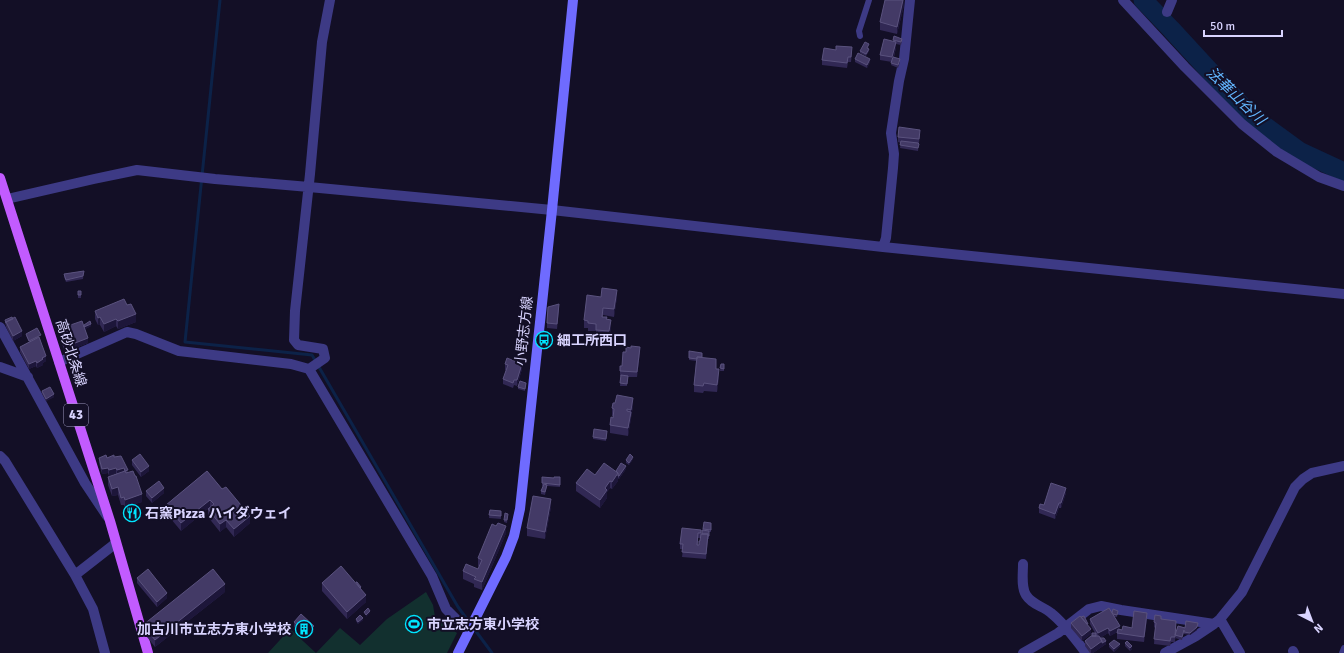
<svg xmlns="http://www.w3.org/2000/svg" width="1344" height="653" viewBox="0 0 1344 653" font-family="Signika,'Noto Sans JP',sans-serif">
  <rect width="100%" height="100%" fill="#130f26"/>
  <!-- green -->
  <path fill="#12302f" d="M 426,592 L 433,605 L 435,617 L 457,633 L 447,653 L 268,653 L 290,629 L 316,653 L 340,628 L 360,645 L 387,619 Z"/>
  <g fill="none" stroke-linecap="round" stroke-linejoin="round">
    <!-- stream -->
    <path stroke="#0c2248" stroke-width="3" d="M 220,0 L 185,342 L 312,355 L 458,607 L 492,653"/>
    <!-- river -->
    <path stroke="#0c2248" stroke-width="19" d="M 1143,0 L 1171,29 L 1251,116 L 1299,151 L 1344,172"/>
    <!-- service -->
    <path stroke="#3d3a85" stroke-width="6" d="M 860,36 L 859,31 L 869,0
      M 1342,653 L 1344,648"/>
    <!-- minor -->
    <path stroke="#3d3a85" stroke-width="10" d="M 1123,0 L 1185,67 L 1242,124 L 1277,152 L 1319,177 L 1344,186
      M 1167,12 L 1172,0
      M 7,199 L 94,179 L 137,170 L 215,179 L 309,187 L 552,210 L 883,247 L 1344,294
      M 883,247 L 886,238 L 893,168 L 894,154 L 891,133 L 899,81 L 904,59 L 910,0
      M 0,327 L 85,483 L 107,516
      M 59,362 L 127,332 L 136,334 L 179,351 L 291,364 L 309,369 L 325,358 L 323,349 L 298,345 L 294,340 L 295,311 L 310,174 L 322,42 L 330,0
      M 0,367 L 28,377
      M 309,369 L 432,576 L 446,609 L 456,619 L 470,629
      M 0,456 L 5,461 L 75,575 L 93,609 L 105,653
      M 1023,564 C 1023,574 1021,587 1026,595 C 1032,605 1043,606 1051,613 C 1065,624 1075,639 1086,653
      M 75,575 L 116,543
      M 1220,619 L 1240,653
      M 1293,651 L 1294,653
      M 1023,653 L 1058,633 L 1089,609 L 1101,606 L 1121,610 L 1214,624
      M 1165,653 L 1196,636 L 1214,624 L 1220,619 L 1242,592 L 1295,487 L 1303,479 L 1312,473 L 1344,466"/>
    <!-- secondary -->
    <path stroke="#6f6bff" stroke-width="10" d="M 458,653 L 506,557 L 514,536 L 520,509 L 552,210 L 573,0"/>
    <!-- primary -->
    <path stroke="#c25bff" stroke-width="10" d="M 0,178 L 110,521 L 148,653"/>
  </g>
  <!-- wall -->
  <path fill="#312854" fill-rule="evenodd" d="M 904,0 L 904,5 L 897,34 L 880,30 L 880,22 Z
    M 893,40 L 902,41 L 901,45 L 896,44 L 896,48 L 894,57 L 900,62 L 898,68 L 891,65 L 892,62 L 880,60 L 880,55 L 893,42 Z
    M 869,47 L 868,48 L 869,51 L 866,56 L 860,53 L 860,51 Z
    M 852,52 L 851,62 L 848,62 L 847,68 L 822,65 L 822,60 Z
    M 855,59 L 870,62 L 867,68 L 855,62 Z
    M 920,135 L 918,151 L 900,148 L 901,143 L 898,142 L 898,137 Z
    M 84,271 L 83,279 L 66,282 L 64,277 L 64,274 Z
    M 78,291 L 81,291 L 81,298 L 78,298 Z
    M 601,297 L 617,297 L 614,317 L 603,315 L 603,317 L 607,319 L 611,327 L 609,339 L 596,337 L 596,331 L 588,331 L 588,328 L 584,328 L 584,320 Z
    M 559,309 L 557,329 L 547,328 L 547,323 Z
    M 95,311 L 136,322 L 118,329 L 116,326 L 104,332 L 100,325 L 98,325 L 95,319 Z
    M 5,320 L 22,336 L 13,341 L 6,327 L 6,326 L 5,323 Z
    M 84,325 L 91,326 L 85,329 L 88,343 L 70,350 L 70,349 L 64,350 L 59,334 L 59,329 Z
    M 26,334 L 41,338 L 40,338 L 46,361 L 43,363 L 43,365 L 37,368 L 36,366 L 29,369 L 20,352 L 20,347 L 29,342 L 26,336 Z
    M 640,352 L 637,377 L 628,377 L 627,386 L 620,386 L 621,376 L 620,376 L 620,371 L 622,366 Z
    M 702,357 L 716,369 L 719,377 L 717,392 L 704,391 L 703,393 L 694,392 L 694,385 L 696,361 L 689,360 L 689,358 Z
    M 505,364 L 522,369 L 517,386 L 514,385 L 513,388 L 503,384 L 503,379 L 506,370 L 505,370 Z
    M 721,364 L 724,364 L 724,371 L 720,371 Z
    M 526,383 L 525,391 L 518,389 L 518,387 Z
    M 42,391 L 54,397 L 46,401 L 42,394 Z
    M 633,406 L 628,436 L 610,433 L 610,425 L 613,416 L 612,416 L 612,408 Z
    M 607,433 L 606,441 L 593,439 L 593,437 Z
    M 114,457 L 128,472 L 142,502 L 125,507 L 124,505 L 121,505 L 118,495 L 112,496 L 108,485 L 108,477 L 116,474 L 116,473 L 109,476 L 108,473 L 102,474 L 99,463 L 99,458 Z
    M 633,459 L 629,465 L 626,463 L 626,460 Z
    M 132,460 L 149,471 L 141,477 L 132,465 Z
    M 626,469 L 619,479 L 618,478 L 618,481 L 612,489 L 610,488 L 607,492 L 607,498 L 600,508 L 576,491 L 576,483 Z
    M 207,471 L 250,523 L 234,537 L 226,527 L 220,532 L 208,517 L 208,509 L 210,507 L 181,531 L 166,513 L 166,505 Z
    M 542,477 L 554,478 L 560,477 L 560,487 L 547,486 L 545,495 L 541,494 L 541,491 L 543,486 L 542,486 Z
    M 146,491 L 164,493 L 152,503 L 146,496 Z
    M 1066,493 L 1061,508 L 1059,508 L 1055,519 L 1039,513 L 1039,508 Z
    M 551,507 L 545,539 L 527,536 L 527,528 Z
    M 490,510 L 501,511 L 501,519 L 489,518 Z
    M 508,516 L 507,523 L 504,522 L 504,520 Z
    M 711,523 L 711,532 L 709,532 L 709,539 L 708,539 L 706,559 L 682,557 L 683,549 L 680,549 L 680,544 L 701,530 L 701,534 L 703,530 L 703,529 ZM 698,538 L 701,538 L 700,541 L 699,545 L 698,545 Z
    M 506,533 L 482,590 L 474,587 L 474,584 L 463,579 L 463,571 L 478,569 L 479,567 L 478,566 L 478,558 Z
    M 137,578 L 167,598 L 157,607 L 137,583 Z
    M 322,583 L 361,589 L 366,602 L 347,619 L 322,591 Z
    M 225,592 L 155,647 L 143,632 L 143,625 Z
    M 1112,613 L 1118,613 L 1117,617 L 1114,617 L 1120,629 L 1122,630 L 1132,628 L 1147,618 L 1144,642 L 1117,639 L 1117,632 L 1110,636 L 1108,633 L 1100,638 L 1106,644 L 1093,653 L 1090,653 L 1085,646 L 1085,641 L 1095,633 L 1090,624 L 1090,619 Z
    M 356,619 L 363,620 L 358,624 L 356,621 Z
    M 1161,619 L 1176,626 L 1175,642 L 1171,642 L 1170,646 L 1154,644 L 1155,628 L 1154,627 L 1154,622 Z
    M 294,622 L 314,631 L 307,638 L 294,627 Z
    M 1071,623 L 1088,626 L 1091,634 L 1082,641 L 1071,628 Z
    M 1178,626 L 1197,630 L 1190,635 L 1184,634 L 1184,632 L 1182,640 L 1175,638 L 1175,635 Z
    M 1125,643 L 1132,649 L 1130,651 L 1125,646 Z
    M 1109,644 L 1120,646 L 1114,652 L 1109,647 Z"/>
  <!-- shaded-wall -->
  <path fill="#1d163a" d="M 903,0 L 904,0 L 904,5 L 897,34 L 897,27 Z
    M 896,42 L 896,48 L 892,62 L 892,57 Z
    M 870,59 L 870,62 L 867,68 L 867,65 Z
    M 617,290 L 617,297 L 614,317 L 614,309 Z
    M 136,314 L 136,322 L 118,329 L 118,321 Z
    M 100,317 L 100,325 L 98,325 L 98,318 Z
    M 116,319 L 116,326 L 104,332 L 104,324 Z
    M 611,320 L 611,327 L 609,339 L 609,331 Z
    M 91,324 L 91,326 L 84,330 L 84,327 Z
    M 22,331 L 22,336 L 13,341 L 13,336 Z
    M 88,338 L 88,343 L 70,350 L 70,345 Z
    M 70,343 L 70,349 L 64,350 L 64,345 Z
    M 640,347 L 640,352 L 637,377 L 637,372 Z
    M 46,356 L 46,361 L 43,363 L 43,365 L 37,368 L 37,363 Z
    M 36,361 L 36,366 L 29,369 L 29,364 Z
    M 522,364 L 522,369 L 517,386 L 517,380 Z
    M 719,369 L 719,377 L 717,392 L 717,385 Z
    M 54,394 L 54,397 L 46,401 L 46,399 Z
    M 633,398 L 633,406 L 631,417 L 631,410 Z
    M 631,412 L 631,419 L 628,436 L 628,428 Z
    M 633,457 L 633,459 L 629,465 L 629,463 Z
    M 149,466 L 149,471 L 141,477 L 141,472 Z
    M 626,466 L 626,469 L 619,479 L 619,476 Z
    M 108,468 L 108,473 L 102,474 L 102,469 Z
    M 116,468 L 116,473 L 109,476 L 109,470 Z
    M 124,468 L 124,473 L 117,475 L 117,470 Z
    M 618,473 L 618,481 L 612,489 L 612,482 Z
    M 610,481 L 610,488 L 607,492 L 607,498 L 600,508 L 600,500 L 605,488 Z
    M 118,487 L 118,495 L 112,496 L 112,489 Z
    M 164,488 L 164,493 L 152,503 L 152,498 Z
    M 1066,488 L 1066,493 L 1061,508 L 1061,503 Z
    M 142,494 L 142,502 L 125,507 L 125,500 Z
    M 551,499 L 551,507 L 545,539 L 545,532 Z
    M 210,500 L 210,507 L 181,531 L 181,523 Z
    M 1059,503 L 1059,508 L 1055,519 L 1055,514 Z
    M 250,516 L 250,523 L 234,537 L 234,529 Z
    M 226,520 L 226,527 L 220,532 L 220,524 Z
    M 506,526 L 506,533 L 482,590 L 482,582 Z
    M 225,584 L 225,592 L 155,647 L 155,640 Z
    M 167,593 L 167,598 L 157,607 L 157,602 Z
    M 366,595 L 366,602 L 347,619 L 347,612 Z
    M 370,611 L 370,613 L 366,617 L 366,615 Z
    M 1147,613 L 1147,618 L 1144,642 L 1144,637 Z
    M 363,618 L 363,620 L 358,624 L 358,622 Z
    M 1198,623 L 1197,630 L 1190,635 L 1190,633 Z
    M 314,626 L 314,631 L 307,638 L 307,633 Z
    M 1120,626 L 1120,631 L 1110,636 L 1110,631 Z
    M 1108,628 L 1108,633 L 1098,639 L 1098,633 Z
    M 1091,629 L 1091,634 L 1082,641 L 1082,636 Z
    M 1102,641 L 1106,641 L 1106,644 L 1093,653 L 1091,653 L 1091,649 Z
    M 1120,644 L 1120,646 L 1114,652 L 1114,649 Z
    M 1132,646 L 1132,649 L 1130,651 L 1130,648 Z"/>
  <!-- building -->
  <path fill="#433a66" stroke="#5a527e" d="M 885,0 L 903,0 L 897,27 L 880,22 Z
    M 894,36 L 902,39 L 901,42 L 893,40 Z
    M 884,39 L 896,42 L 892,57 L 880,55 Z
    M 865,42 L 869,44 L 867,48 L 869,49 L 866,54 L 860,51 Z
    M 836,46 L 852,47 L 851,57 L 848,57 L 847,63 L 822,60 L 824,48 L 836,50 Z
    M 858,53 L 870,59 L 867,65 L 855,59 Z
    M 893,57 L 900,59 L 898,65 L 891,63 Z
    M 899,127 L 920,130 L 919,139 L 898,137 Z
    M 901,141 L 918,143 L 919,144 L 918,148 L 900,145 Z
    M 84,271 L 83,276 L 66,280 L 64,274 Z
    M 602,288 L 617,290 L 614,309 L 603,308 L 602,317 L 607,317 L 606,319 L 611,320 L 609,331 L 596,330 L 596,324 L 588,323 L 588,321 L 584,320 L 587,295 L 601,297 Z
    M 78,291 L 81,291 L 81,295 L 78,295 Z
    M 124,299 L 127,305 L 131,304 L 136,314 L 118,321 L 116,319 L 104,324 L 100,317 L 98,318 L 95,311 Z
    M 559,304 L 557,324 L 547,323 L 548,307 Z
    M 12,317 L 13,319 L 6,322 L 6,323 L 5,320 Z
    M 15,317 L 22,331 L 13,336 L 6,322 Z
    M 82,321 L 88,338 L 70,345 L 70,343 L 64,345 L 59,329 Z
    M 90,321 L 91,324 L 84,327 L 84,325 Z
    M 37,328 L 41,335 L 29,341 L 26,334 Z
    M 39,337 L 46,356 L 42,358 L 43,359 L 37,363 L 36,361 L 29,364 L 20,347 Z
    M 631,346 L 640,347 L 637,372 L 620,371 L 620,366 L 622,366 L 623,352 L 626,352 L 626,347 L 631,348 Z
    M 689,351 L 702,353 L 702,357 L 697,357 L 697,359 L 689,358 Z
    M 697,357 L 716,359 L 716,369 L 719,369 L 717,385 L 704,383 L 703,386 L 694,385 Z
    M 507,358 L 522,364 L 517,380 L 514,380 L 513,383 L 503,379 L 508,365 L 505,364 Z
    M 721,364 L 724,364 L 724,369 L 720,368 Z
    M 621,375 L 628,376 L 627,384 L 620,383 Z
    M 520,381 L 526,383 L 525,389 L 518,387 Z
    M 50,387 L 54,394 L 46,399 L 42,391 Z
    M 617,395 L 633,398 L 631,410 L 627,409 L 627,411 L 631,412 L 628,428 L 610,425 L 611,417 L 613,418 L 614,409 L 612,408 L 613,403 L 615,403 Z
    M 594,429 L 607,431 L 606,439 L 593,437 Z
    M 140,454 L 149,466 L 141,472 L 132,460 Z
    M 630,454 L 633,457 L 629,463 L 626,460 Z
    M 106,455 L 107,458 L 114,455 L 114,457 L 121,456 L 128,470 L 125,471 L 124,468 L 117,470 L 116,468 L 109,470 L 108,468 L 102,469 L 99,458 Z
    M 604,463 L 618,473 L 612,482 L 610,481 L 605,488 L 607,490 L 600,500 L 576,483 L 587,469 L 595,475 Z
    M 621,463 L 626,466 L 619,476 L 618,476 L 618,473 L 616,471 Z
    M 125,471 L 126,473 L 133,471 L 135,476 L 136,476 L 142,494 L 125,500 L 124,497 L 121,498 L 118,487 L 112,489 L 108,477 Z
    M 207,471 L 222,489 L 226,487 L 250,516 L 234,529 L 226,520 L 220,524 L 208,509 L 214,504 L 210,500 L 181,523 L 166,505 Z
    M 542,477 L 554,478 L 554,477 L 560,477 L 560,485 L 542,483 Z
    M 159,481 L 164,488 L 152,498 L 146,491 Z
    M 1051,483 L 1066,488 L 1061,503 L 1059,503 L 1055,514 L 1039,508 L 1040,504 L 1044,505 Z
    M 544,484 L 547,485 L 545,492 L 541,491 Z
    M 533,496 L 551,499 L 545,532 L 527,528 Z
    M 490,510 L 501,511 L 501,516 L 489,515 Z
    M 505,513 L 508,514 L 507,520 L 504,520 Z
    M 704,522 L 711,523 L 711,530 L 703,529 Z
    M 498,523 L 506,526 L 482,582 L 474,579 L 476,577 L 463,571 L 466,564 L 478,569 L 482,560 L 478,558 L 492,524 L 496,526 Z
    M 682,528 L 701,530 L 701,533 L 698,533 L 697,545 L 699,545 L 699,541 L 700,541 L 701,534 L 708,534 L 706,554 L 682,552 L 683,544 L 680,544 Z
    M 702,530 L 709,531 L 709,536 L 708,536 L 708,534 L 702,534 Z
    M 341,566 L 366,595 L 347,612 L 322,583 Z
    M 148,569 L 167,593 L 157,602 L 137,578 Z
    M 213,569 L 225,584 L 155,640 L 143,625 Z
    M 356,582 L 357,582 L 361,587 L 360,588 Z
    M 368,608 L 370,611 L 366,615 L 364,612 Z
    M 1109,608 L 1120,626 L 1110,631 L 1108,628 L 1098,633 L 1090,619 Z
    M 1113,609 L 1118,611 L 1117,615 L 1113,614 L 1112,613 Z
    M 1134,611 L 1147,613 L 1144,637 L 1117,633 L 1118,629 L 1122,630 L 1123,626 L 1132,628 Z
    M 301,614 L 314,626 L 307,633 L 294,622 Z
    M 360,615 L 363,618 L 358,622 L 356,619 Z
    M 1155,615 L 1161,616 L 1161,619 L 1176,621 L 1175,637 L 1171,637 L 1170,641 L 1154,639 L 1156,623 L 1154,622 Z
    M 1080,616 L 1091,629 L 1082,636 L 1071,623 Z
    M 1084,616 L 1088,624 L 1087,624 L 1081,617 Z
    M 1186,621 L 1198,623 L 1197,627 L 1190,633 L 1184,632 L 1184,630 L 1182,637 L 1175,635 L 1178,626 L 1185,628 Z
    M 1092,633 L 1096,633 L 1096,636 L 1092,636 Z
    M 1091,636 L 1099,636 L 1102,641 L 1091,649 L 1085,641 Z
    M 1100,638 L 1104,638 L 1106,641 L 1102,643 L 1102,641 Z
    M 1114,640 L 1120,644 L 1114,649 L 1109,644 Z
    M 1127,641 L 1132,646 L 1130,648 L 1125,643 Z"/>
  <!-- icons -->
  <defs>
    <g id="bus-ring" transform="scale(0.9)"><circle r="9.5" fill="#130f26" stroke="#00e5ff" stroke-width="1.5"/><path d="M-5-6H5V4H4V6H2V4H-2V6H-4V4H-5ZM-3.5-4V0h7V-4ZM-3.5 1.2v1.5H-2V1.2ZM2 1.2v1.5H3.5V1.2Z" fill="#00e5ff"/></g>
    <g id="restaurant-ring" transform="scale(0.9)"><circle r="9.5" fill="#130f26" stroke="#00e5ff" stroke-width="1.5"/><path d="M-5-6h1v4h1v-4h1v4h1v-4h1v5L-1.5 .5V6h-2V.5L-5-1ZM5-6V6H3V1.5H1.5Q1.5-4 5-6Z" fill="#00e5ff"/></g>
    <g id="stadium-ring" transform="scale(0.9)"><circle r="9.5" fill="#130f26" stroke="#00e5ff" stroke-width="1.5"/><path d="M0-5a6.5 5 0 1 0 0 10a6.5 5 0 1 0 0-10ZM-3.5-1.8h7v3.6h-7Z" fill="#00e5ff"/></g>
    <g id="building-ring" transform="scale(0.9)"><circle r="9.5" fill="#130f26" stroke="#00e5ff" stroke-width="1.5"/><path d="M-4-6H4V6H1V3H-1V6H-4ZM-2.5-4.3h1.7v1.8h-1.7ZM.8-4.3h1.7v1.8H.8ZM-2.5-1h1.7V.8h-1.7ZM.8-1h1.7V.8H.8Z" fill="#00e5ff"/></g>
  </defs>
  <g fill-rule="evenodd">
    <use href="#bus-ring" x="544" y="340"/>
    <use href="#restaurant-ring" x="132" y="513"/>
    <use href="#stadium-ring" x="414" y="624"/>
    <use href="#building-ring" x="304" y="629"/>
  </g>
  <g text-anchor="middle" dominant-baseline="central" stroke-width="4" stroke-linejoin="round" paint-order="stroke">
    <!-- shield labels -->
    <rect fill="#130f26" stroke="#9e99be" stroke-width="1" x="64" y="404" width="24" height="22" rx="3"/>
    <g font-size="13" font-weight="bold" fill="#d9d4ff">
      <text x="76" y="415">43</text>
    </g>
    <!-- street labels -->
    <g font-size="14" fill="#d9d4ff" stroke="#130f26">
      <text transform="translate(524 331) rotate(-84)">小野志方線</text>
      <text transform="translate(71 353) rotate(72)">高砂北条線</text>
    </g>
    <!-- poi labels -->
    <g font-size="14" font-weight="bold" fill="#d9d4ff" stroke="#130f26" text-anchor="start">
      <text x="557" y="340">細工所西口</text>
      <text x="145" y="513">石窯Pizza ハイダウェイ</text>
      <text x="427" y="624">市立志方東小学校</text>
      <text x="291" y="629" text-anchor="end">加古川市立志方東小学校</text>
    </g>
    <!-- water labels -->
    <g font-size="15" font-style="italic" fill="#62b6ff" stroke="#130f26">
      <text transform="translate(1236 96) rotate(44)">法華山谷川</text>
    </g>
  </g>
  <!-- north arrow -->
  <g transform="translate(1312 621) rotate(138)" stroke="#130f26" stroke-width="3" paint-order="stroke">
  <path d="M0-3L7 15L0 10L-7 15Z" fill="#d9d4ff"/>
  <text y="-6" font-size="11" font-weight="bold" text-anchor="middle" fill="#d9d4ff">N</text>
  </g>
  <!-- scale -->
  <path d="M1204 30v6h78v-6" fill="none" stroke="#d9d4ff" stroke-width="2"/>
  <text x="1210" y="30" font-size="12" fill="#d9d4ff" stroke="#130f26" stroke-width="3" paint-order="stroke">50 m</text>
</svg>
